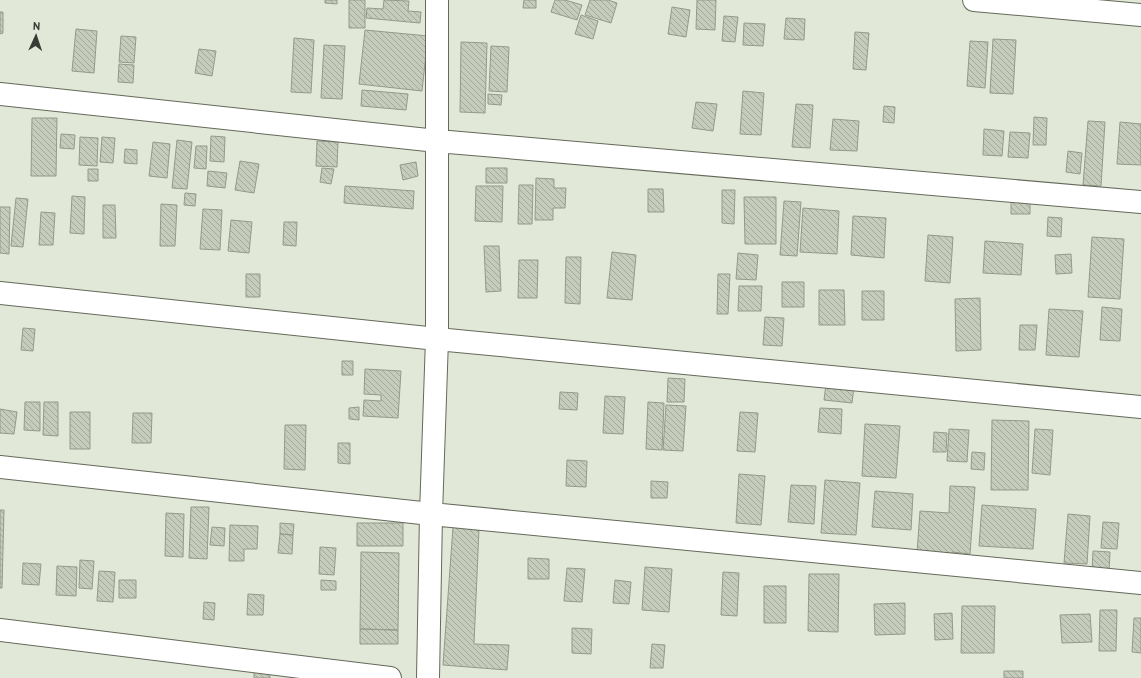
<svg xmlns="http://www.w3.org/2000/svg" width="1141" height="678" viewBox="0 0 1141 678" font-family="'PT Sans',sans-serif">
  <defs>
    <pattern id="building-back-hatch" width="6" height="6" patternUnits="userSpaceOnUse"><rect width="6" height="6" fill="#c6ccbb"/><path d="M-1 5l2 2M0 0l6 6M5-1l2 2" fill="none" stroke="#a2a799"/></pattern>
  </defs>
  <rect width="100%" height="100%" fill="#e2e8d7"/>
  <!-- building -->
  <path fill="url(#building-back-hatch)" stroke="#949989" d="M 325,0 L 337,0 L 337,4 L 325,3 Z
    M 349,0 L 365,0 L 365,28 L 349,28 Z
    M 384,0 L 409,1 L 408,11 L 421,12 L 420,23 L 366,18 L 367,8 L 383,9 Z
    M 524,0 L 536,0 L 536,8 L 523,8 Z
    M 555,0 L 565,0 L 582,5 L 577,20 L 551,12 Z
    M 590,0 L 608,0 L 617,3 L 611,23 L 585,15 Z
    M 697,0 L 716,0 L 715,30 L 696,29 Z
    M 672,7 L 690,10 L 686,37 L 668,34 Z
    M 0,12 L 3,12 L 3,33 L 0,34 Z
    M 581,15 L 598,21 L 593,39 L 575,34 Z
    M 724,16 L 738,17 L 735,42 L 722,41 Z
    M 786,18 L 805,19 L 804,40 L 784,39 Z
    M 744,23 L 765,24 L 763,46 L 743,45 Z
    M 76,29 L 97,31 L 94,73 L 72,71 Z
    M 365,30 L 428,36 L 422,91 L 359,84 Z
    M 855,32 L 869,33 L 866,70 L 853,69 Z
    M 121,36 L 136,37 L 134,63 L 119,62 Z
    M 294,38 L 314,40 L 311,93 L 291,92 Z
    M 993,39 L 1016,40 L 1013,94 L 990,93 Z
    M 970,41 L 988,42 L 985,88 L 967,86 Z
    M 461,42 L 487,43 L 485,113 L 460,112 Z
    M 324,45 L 345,46 L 342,99 L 321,98 Z
    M 491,46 L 509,47 L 507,92 L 489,91 Z
    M 199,49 L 216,51 L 212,76 L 195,73 Z
    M 119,64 L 134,65 L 133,83 L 118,82 Z
    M 362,90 L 408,94 L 406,110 L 361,106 Z
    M 743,91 L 764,93 L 761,135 L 740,134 Z
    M 488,94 L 502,95 L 501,105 L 488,104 Z
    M 696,102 L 717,104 L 713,131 L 692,128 Z
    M 796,104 L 813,105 L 810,148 L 792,147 Z
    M 884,106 L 895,107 L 894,123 L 883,122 Z
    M 1034,117 L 1047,118 L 1046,145 L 1033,145 Z
    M 32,118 L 57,118 L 56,176 L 31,176 Z
    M 833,119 L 859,121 L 857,151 L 830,150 Z
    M 1088,121 L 1105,122 L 1101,186 L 1083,185 Z
    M 1120,122 L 1141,124 L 1141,165 L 1117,164 Z
    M 984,129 L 1004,131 L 1002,156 L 983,155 Z
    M 1010,132 L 1030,133 L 1028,158 L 1008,157 Z
    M 61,134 L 75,135 L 74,149 L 60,148 Z
    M 211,136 L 225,137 L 224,162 L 210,161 Z
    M 80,137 L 98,138 L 97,166 L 79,165 Z
    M 102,137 L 115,138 L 113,163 L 100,162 Z
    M 177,140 L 192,142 L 187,189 L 172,188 Z
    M 317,141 L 338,142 L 337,167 L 316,166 Z
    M 153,142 L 170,144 L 167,178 L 149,176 Z
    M 196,146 L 207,146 L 206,169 L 194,168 Z
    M 125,149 L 137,150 L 137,164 L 124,163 Z
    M 1068,151 L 1082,153 L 1080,174 L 1066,172 Z
    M 240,161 L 259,164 L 254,193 L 235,190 Z
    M 416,162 L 418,176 L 403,180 L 400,165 Z
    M 322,168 L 334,169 L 331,184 L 320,182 Z
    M 486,168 L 507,168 L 507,183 L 486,183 Z
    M 88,169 L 98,169 L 98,181 L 88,181 Z
    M 208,171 L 227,173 L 225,188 L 207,186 Z
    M 536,178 L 554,179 L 554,188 L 566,188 L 565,208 L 553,208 L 553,220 L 535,220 Z
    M 519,185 L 533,185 L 532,224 L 518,224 Z
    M 345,186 L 414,191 L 413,209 L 344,203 Z
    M 476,186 L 503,186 L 502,222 L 475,221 Z
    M 648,189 L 663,189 L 664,212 L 648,212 Z
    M 722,190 L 735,190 L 734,224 L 722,223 Z
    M 185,193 L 196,194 L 195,206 L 184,205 Z
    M 72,196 L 85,197 L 84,234 L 70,233 Z
    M 744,197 L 776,197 L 776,244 L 745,244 Z
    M 16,198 L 28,199 L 23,247 L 11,246 Z
    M 784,201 L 801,202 L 797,256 L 780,255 Z
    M 1011,201 L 1030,201 L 1030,214 L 1011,214 Z
    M 161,204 L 177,205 L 175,246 L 160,246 Z
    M 103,205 L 115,205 L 116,238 L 103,238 Z
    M 0,207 L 10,207 L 9,254 L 0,253 Z
    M 803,208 L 839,211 L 837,254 L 800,252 Z
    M 203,209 L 222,210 L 220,250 L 200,249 Z
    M 41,212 L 55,213 L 53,245 L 39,245 Z
    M 853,216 L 886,218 L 884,258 L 851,255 Z
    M 1048,217 L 1062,218 L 1061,237 L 1047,236 Z
    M 231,220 L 252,222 L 249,253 L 228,251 Z
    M 284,222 L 297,222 L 296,246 L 283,245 Z
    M 928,235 L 953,237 L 950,283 L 925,281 Z
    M 1092,237 L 1124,239 L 1120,299 L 1088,297 Z
    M 985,241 L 1023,244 L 1021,275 L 983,273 Z
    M 484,246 L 499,246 L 501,291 L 486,292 Z
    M 612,252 L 636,255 L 632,300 L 607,298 Z
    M 738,253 L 758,255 L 756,280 L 736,279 Z
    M 1071,254 L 1072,273 L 1056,274 L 1055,255 Z
    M 566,257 L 581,257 L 580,304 L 565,303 Z
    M 519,260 L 538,260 L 537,298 L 518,298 Z
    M 246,274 L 260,274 L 260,297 L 246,297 Z
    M 718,274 L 730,274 L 728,314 L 717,314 Z
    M 782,282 L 804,282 L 804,307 L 782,307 Z
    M 739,286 L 762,286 L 761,311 L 738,311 Z
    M 819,290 L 844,290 L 845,325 L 819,325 Z
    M 862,291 L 884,291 L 884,320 L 862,320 Z
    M 980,298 L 981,350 L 956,351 L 955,299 Z
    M 1102,307 L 1122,309 L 1120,341 L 1100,340 Z
    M 1049,309 L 1083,311 L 1079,357 L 1046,355 Z
    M 765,317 L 784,318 L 782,346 L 763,345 Z
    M 1020,325 L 1037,325 L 1035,350 L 1019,350 Z
    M 23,328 L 35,329 L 33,351 L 21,350 Z
    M 342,361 L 353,361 L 353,375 L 342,375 Z
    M 365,369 L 401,371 L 398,418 L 363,416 L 364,400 L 381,401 L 381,395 L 364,394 Z
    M 668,378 L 685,379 L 684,402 L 667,402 Z
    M 826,384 L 854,387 L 852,403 L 824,400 Z
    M 560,392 L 578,393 L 577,410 L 559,409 Z
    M 605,396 L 625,397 L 623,434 L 603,433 Z
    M 25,402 L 40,402 L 40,431 L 24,430 Z
    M 44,402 L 58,402 L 58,436 L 43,435 Z
    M 648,402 L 664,403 L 662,450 L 646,449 Z
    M 666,405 L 686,406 L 683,451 L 663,450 Z
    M 359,407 L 359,420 L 349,419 L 349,408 Z
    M 820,408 L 842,409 L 841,434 L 818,432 Z
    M 0,409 L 17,412 L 14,434 L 0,433 Z
    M 70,412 L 90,412 L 90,449 L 70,449 Z
    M 740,412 L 758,413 L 755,452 L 737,451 Z
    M 133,413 L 152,413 L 151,443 L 132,443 Z
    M 992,420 L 1029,421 L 1028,490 L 991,490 Z
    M 865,424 L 900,426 L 896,478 L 862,476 Z
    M 285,425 L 306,425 L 305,470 L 284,469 Z
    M 949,429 L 969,430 L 967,462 L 947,461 Z
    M 1035,429 L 1053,430 L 1050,475 L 1032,473 Z
    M 934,432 L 947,433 L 946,452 L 933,452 Z
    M 338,443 L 350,443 L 350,464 L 338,463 Z
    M 972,452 L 985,453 L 984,470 L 971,469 Z
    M 567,460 L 587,461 L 586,487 L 566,486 Z
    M 739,474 L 765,476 L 761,525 L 736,523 Z
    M 825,480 L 860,483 L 856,535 L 821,533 Z
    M 651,481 L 668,482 L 667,498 L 651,498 Z
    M 791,485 L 816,486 L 814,524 L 788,522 Z
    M 950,486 L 975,487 L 970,554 L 952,552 L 952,555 L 917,553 L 920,511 L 949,513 Z
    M 875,491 L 913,494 L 911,530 L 872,527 Z
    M 982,505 L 1036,509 L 1033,549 L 979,546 Z
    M 191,507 L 209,507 L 207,559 L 189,558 Z
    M 0,510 L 4,510 L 2,588 L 0,588 Z
    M 166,513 L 184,514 L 183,557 L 165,556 Z
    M 1068,514 L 1090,516 L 1087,564 L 1064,563 Z
    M 1103,522 L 1119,523 L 1117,549 L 1101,548 Z
    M 280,523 L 294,524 L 293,535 L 280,534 Z
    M 357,523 L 403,523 L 403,546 L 357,546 Z
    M 230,525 L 258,526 L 257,549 L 244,549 L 244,561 L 229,561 Z
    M 212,527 L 225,528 L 224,546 L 210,545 Z
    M 453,527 L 479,529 L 474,644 L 509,645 L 507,670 L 443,665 Z
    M 280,534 L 293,535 L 292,554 L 278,553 Z
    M 320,547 L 336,548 L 334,575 L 319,574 Z
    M 1093,551 L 1110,552 L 1109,572 L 1092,571 Z
    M 361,552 L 399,553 L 398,630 L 360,629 Z
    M 528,558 L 549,559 L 549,579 L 528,579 Z
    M 80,560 L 94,561 L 92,589 L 79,588 Z
    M 23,563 L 41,564 L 39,585 L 22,584 Z
    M 57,566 L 77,567 L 76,596 L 56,595 Z
    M 645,567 L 672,569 L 669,612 L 642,610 Z
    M 567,568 L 585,569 L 582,602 L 564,601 Z
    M 99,571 L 115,572 L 113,602 L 97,601 Z
    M 723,572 L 739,573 L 737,616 L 721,615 Z
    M 809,574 L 839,574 L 838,632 L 808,631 Z
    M 119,580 L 136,580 L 136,598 L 119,598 Z
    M 321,580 L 336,581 L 336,590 L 321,590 Z
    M 615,580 L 631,582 L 629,604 L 613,603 Z
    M 764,586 L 786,586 L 786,623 L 764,623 Z
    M 248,594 L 264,595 L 263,615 L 247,615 Z
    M 204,602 L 215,603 L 214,620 L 203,619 Z
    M 905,603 L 905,634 L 875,635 L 874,604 Z
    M 962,606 L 995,606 L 994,653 L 961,653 Z
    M 1100,610 L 1117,610 L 1116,651 L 1099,651 Z
    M 952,613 L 953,639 L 935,640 L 934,614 Z
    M 1090,614 L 1092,642 L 1062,643 L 1060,615 Z
    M 1134,618 L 1141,618 L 1141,653 L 1132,652 Z
    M 572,628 L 592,629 L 591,654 L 572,653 Z
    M 360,629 L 398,630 L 398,644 L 360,644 Z
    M 652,644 L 665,645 L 663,668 L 650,668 Z
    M 254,667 L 270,668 L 270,678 L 254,678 Z
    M 1004,671 L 1023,671 L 1023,678 L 1004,678 Z"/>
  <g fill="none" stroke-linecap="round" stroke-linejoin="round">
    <!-- street casing -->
    <g stroke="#64695a" stroke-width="24">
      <path id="street" d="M 974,0 L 1141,15
        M 0,94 L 437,141 L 1141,202
        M 0,293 L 437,339 L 1141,407
        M 0,467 L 431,514 L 1141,583
        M 0,630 L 390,678
        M 428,678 L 431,514 L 437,339 L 437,0"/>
    </g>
    <!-- street -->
    <use href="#street" stroke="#fff" stroke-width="22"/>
  </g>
  <!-- north arrow -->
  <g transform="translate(36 36) rotate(3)" stroke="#e2e8d7" stroke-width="3" paint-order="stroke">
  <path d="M0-3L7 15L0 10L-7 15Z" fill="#393b35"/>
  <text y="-6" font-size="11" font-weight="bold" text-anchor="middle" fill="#393b35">N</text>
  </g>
</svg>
